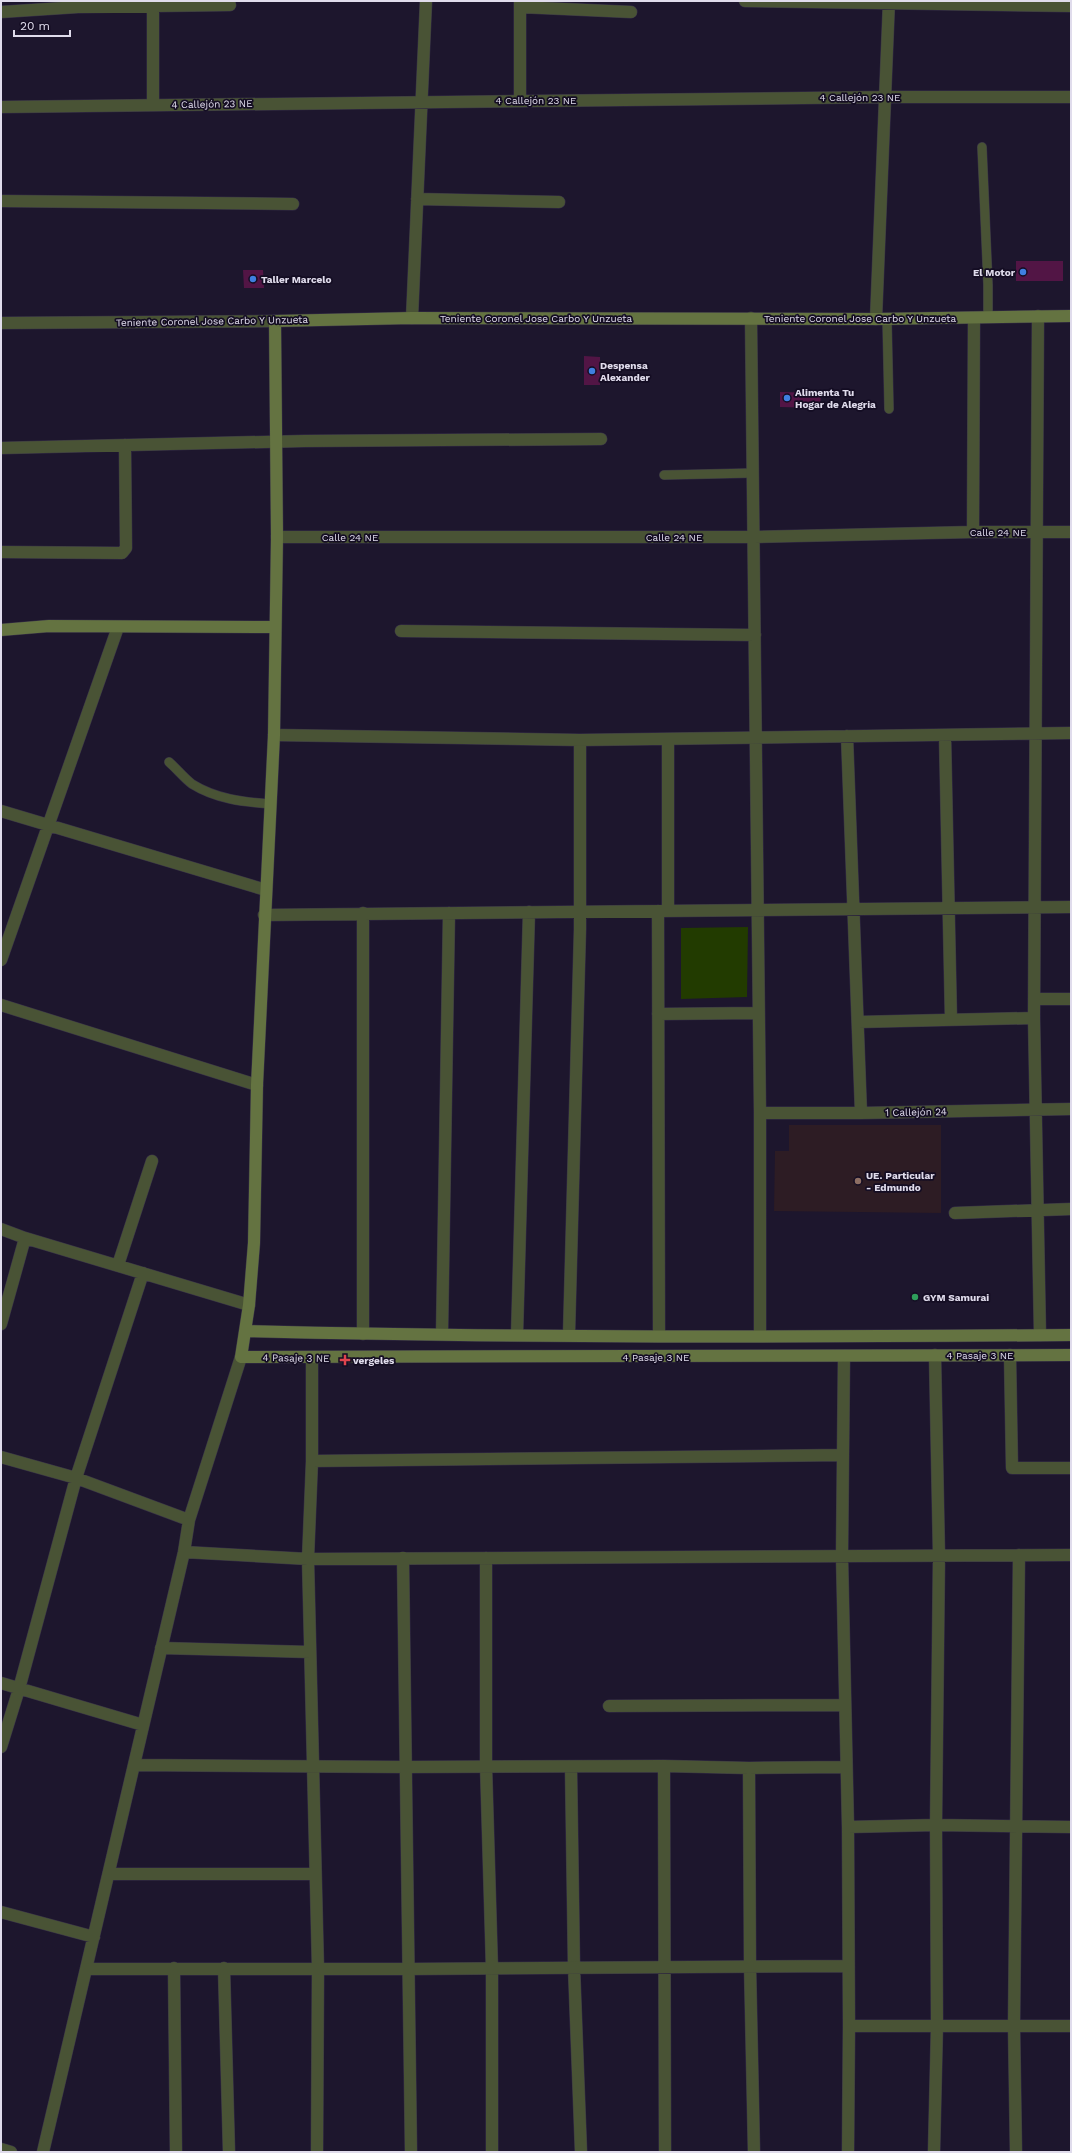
<svg xmlns="http://www.w3.org/2000/svg" width="1072" height="2153" viewBox="0 0 1072 2153" font-family="'Work Sans',sans-serif">
  <rect width="100%" height="100%" fill="#1d162d"/>
  <!-- education -->
  <path fill="#2d1c24" d="M 789,1125 L 941,1125 L 941,1213 L 774,1211 L 775,1151 L 789,1151 Z"/>
  <!-- green -->
  <path fill="#223b00" d="M 748,927 L 747,997 L 681,999 L 681,928 Z"/>
  <!-- building -->
  <path fill="#521545" d="M 1016,261 L 1063,261 L 1063,281 L 1016,281 Z
    M 243,270 L 263,270 L 264,288 L 244,288 Z
    M 584,356 L 600,357 L 600,385 L 584,385 Z
    M 780,392 L 821,393 L 820,408 L 780,407 Z"/>
  <g fill="none" stroke-linecap="round" stroke-linejoin="round">
    <!-- lane casing -->
    <g stroke="#383248" stroke-width="10">
      <path id="lane" d="M 982,147 L 988,285 L 988,317
        M 887,319 L 889,409
        M 664,475 L 753,473
        M 169,762 C 177,769 184,778 192,784 C 216,799 243,802 271,804"/>
    </g>
    <!-- street casing -->
    <g stroke="#383248" stroke-width="13">
      <path id="street" d="M 520,1 L 520,7 L 631,12
        M 745,1 L 1071,6
        M 1,12 L 78,7 L 230,5
        M 520,100 L 520,7
        M 153,105 L 153,1
        M 1,107 L 886,97 L 1071,97
        M 417,199 L 559,202
        M 1,201 L 293,204
        M 1038,316 L 1034,1018 L 1040,1335
        M 412,318 L 426,1
        M 751,318 L 760,1113 L 760,1336
        M 876,319 L 889,1
        M 1,323 L 275,321
        M 1,448 L 304,441 L 601,439
        M 973,532 L 974,318
        M 277,537 L 755,537 L 973,532 L 1071,532
        M 1,552 L 122,553 L 126,548 L 125,445
        M 401,631 L 755,635
        M 274,735 L 580,740 L 1071,733
        M 945,735 L 951,1020
        M 847,736 L 861,1113
        M 668,739 L 668,911
        M 1,811 L 266,890
        M 658,911 L 659,1336
        M 363,913 L 363,1334
        M 264,915 L 1071,907
        M 1,960 L 118,627
        M 1034,999 L 1071,999
        M 1,1005 L 257,1085
        M 658,1014 L 758,1013
        M 858,1022 L 1034,1018
        M 760,1113 L 861,1113 L 1071,1109
        M 955,1213 L 1071,1209
        M 1,1229 L 25,1238 L 249,1305
        M 118,1265 L 152,1161
        M 1,1324 L 25,1238
        M 442,1334 L 449,913
        M 569,1334 L 580,929 L 580,740
        M 517,1335 L 529,912
        M 1010,1355 L 1012,1468 L 1071,1468
        M 844,1356 L 842,1556 L 848,1827 L 849,2026 L 848,2152
        M 312,1358 L 312,1461 L 308,1559 L 318,1969 L 317,2152
        M 1,1457 L 76,1478 L 189,1520
        M 312,1461 L 843,1455
        M 184,1552 L 308,1559 L 1071,1555
        M 403,1558 L 411,2152
        M 486,1558 L 486,1765 L 492,1969 L 492,2152
        M 161,1648 L 310,1652
        M 1,1683 L 143,1725
        M 609,1706 L 845,1705
        M 1,1747 L 19,1689 L 76,1478 L 143,1273
        M 135,1765 L 406,1767 L 664,1766 L 749,1768 L 846,1767
        M 664,1766 L 665,2152
        M 571,1767 L 574,1967 L 581,2152
        M 749,1768 L 750,1965 L 754,2152
        M 848,1827 L 936,1825 L 1071,1827
        M 110,1874 L 315,1874
        M 1,1912 L 94,1937
        M 174,1968 L 176,2152
        M 224,1968 L 229,2152
        M 86,1969 L 409,1969 L 848,1966
        M 849,2026 L 1071,2026
        M 1,2149 L 11,2152
        M 43,2152 L 184,1552 L 189,1520 L 241,1357
        M 934,2152 L 937,2025 L 936,1825 L 939,1556 L 935,1355
        M 1016,2152 L 1014,2026 L 1019,1555"/>
    </g>
    <!-- secondary casing -->
    <g stroke="#383248" stroke-width="13">
      <path id="secondary" d="M 1071,316 L 876,319 L 412,318 L 275,321 L 277,537 L 274,735 L 257,1085 L 254,1243 L 249,1305 L 241,1357 L 1071,1355
        M 1,630 L 49,626 L 274,627
        M 246,1331 C 521,1338 796,1337 1071,1335"/>
    </g>
    <!-- lane -->
    <use href="#lane" stroke="#495335" stroke-width="9"/>
    <!-- street -->
    <use href="#street" stroke="#495335" stroke-width="12"/>
    <!-- secondary -->
    <use href="#secondary" stroke="#647341" stroke-width="12"/>
  </g>
  <!-- markers -->
  <g fill="#3f7fe0" stroke="#140d23" stroke-width="1.5">
    <circle cx="1023" cy="272" r="4"/>
    <circle cx="253" cy="279" r="4"/>
    <circle cx="592" cy="371" r="4"/>
    <circle cx="787" cy="398" r="4"/>
  </g>
  <circle fill="#8d6e63" stroke="#140d23" stroke-width="1.5" cx="858" cy="1181" r="4"/>
  <circle fill="#2e9e5b" stroke="#140d23" stroke-width="1.5" cx="915" cy="1297" r="4"/>
  <path fill="#e0444e" stroke="#140d23" stroke-width="1.5" d="M343 1354h4v4h4v4h-4v4h-4v-4h-4v-4h4z"/>
  <g text-anchor="middle" dominant-baseline="central" stroke-width="3.5" stroke-linejoin="round" paint-order="stroke">
    <!-- street labels -->
    <g font-size="10" fill="#e0dcec" stroke="#140d23">
      <text x="860" y="97">4 Callejón 23 NE</text>
      <text x="536" y="100">4 Callejón 23 NE</text>
      <text transform="translate(212 104) rotate(-1)">4 Callejón 23 NE</text>
      <text x="536" y="318">Teniente Coronel Jose Carbo Y Unzueta</text>
      <text x="860" y="318">Teniente Coronel Jose Carbo Y Unzueta</text>
      <text transform="translate(212 321) rotate(-1)">Teniente Coronel Jose Carbo Y Unzueta</text>
      <text x="998" y="532">Calle 24 NE</text>
      <text x="350" y="537">Calle 24 NE</text>
      <text x="674" y="537">Calle 24 NE</text>
      <text transform="translate(916 1112) rotate(-1)">1 Callejón 24</text>
      <text x="980" y="1355">4 Pasaje 3 NE</text>
      <text x="656" y="1357">4 Pasaje 3 NE</text>
      <text transform="translate(296 1358) rotate(1)">4 Pasaje 3 NE</text>
    </g>
    <!-- poi labels -->
    <g font-size="10" font-weight="bold" fill="#e0dcec" stroke="#140d23" text-anchor="start">
      <text x="1015" y="272" text-anchor="end">El Motor</text>
      <text x="261" y="279">Taller Marcelo</text>
      <text x="600" y="365">Despensa<tspan x="600" dy="12">Alexander</tspan></text>
      <text x="795" y="392">Alimenta Tu<tspan x="795" dy="12">Hogar de Alegria</tspan></text>
      <text x="866" y="1175">UE. Particular<tspan x="866" dy="12">- Edmundo</tspan></text>
      <text x="923" y="1297">GYM Samurai</text>
      <text x="353" y="1360">vergeles</text>
    </g>
  </g>
  <!-- border -->
  <rect width="1072" height="2153" fill="none" stroke="#e0dcec" stroke-width="4"/>
  <!-- scale -->
  <path d="M14 30v6h56v-6" fill="none" stroke="#e0dcec" stroke-width="2"/>
  <text x="20" y="30" font-size="12" fill="#e0dcec" stroke="#140d23" stroke-width="3" paint-order="stroke">20 m</text>
</svg>
